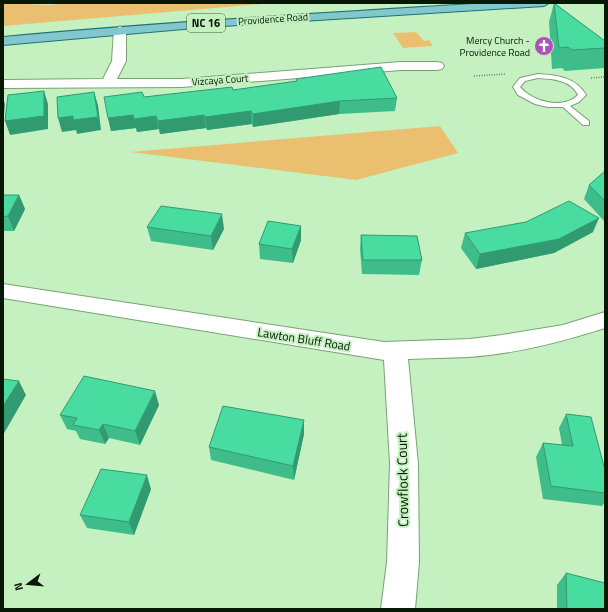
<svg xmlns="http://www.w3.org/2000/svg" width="608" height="612" viewBox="0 0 608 612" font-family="'Titillium Web',sans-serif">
  <rect width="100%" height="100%" fill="#c5f1c0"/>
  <!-- green -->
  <path fill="#eac070" d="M 3,3 L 50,5 L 67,3 L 274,3 L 3,26 Z
    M 416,32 L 424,41 L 429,40 L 433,46 L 403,48 L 393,33 Z
    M 440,126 L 458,153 L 356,180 L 130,152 Z"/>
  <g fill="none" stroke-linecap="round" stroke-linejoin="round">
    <!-- lane casing -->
    <g stroke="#78a274" stroke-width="2">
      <path id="lane" d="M 538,74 C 556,75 576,77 586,95 L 579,102 L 570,106 L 589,121 L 589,125 L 583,125 L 563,107 L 548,107 L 535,104 L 518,95 L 513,87 L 520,78 ZM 538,78 C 553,79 571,80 578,95 C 563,110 533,102 520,87 L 525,81 Z"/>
    </g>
    <!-- street casing -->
    <g stroke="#78a274" stroke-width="2">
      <path id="street" d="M 120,26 L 126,30 L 126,61 L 117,79 L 182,79 L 401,62 L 437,62 L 442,63 L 444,66 L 442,69 L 437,70 L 401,70 L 182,87 L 3,88 L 3,80 L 103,79 L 112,61 L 114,30 Z
        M 3,284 L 384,342 L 470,339 L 502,335 L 563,325 L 605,312 L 605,328 C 561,342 515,354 469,357 C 449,358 428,358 408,359 L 418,464 L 419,562 L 415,609 L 381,609 L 387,562 L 390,464 L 384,360 L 3,298 Z"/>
    </g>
    <!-- primary casing -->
    <g stroke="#217272" stroke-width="2">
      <path id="primary" d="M 488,3 L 549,3 L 544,6 L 206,27 L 3,45 L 3,37 C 165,22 326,13 488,3 Z"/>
    </g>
    <!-- path -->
    <path stroke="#658262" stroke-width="1.5" stroke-dasharray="1 1.5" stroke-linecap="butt" d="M 474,76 L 505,74
      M 591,78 L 605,77"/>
    <!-- lane -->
    <use href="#lane" fill="#fff" fill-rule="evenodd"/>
    <!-- street -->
    <use href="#street" fill="#fff" fill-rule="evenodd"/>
    <!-- primary -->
    <use href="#primary" fill="#82c7cd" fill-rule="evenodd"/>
  </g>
  <!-- wall -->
  <path fill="#3ebd8a" d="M 554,3 L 605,41 L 605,68 L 565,71 L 562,68 L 552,69 L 549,22 Z
    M 296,79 L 397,98 L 395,111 L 339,114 L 253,127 L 252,124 L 207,130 L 206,128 L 160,134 L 159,129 L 137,132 L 136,128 L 111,131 L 108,118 L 144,97 L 233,90 L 296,81 Z
    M 605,171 L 605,220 L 604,221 L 584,199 L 589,185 Z
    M 3,195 L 19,195 L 25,209 L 14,231 L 3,231 Z
    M 301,226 L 301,240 L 293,263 L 260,259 L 259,244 Z
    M 147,227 L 224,229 L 213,250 L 151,241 Z
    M 593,232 L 554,253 L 476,269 L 461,248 L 465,233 Z
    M 361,235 L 422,260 L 419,275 L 362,274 L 360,249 Z
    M 159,405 L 140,445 L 109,438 L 105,444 L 80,439 L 76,431 L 67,429 L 60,415 Z
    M 566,414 L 605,470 L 605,502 L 602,506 L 543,499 L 536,457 L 543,443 L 562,445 L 559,428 Z
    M 304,420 L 304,434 L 294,480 L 211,460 L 209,447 Z
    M 151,489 L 134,535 L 87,528 L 80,515 Z
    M 566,573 L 605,609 L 557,609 L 557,585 Z"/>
  <!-- shaded-wall -->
  <path fill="#329a71" d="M 44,91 L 48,104 L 48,129 L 10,135 L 5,121 Z
    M 94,92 L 98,105 L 101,130 L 77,134 L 76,130 L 62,132 L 58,118 L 73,116 Z
    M 3,99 L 5,104 L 3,128 Z
    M 340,101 L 339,114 L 253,127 L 253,114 Z
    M 251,111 L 252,124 L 207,130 L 205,117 Z
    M 133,115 L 136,128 L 111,131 L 108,118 Z
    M 204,115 L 206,128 L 160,134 L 158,121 Z
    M 156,116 L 159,129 L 137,132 L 134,119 Z
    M 19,195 L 25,209 L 14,231 L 8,216 Z
    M 222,214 L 224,229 L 213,250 L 211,236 Z
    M 599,218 L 593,232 L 554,253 L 476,269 L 480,254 Z
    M 301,226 L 301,240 L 293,263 L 292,249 Z
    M 19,381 L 26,395 L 3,435 L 3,406 Z
    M 155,391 L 159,405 L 140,445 L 135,431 Z
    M 304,420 L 304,434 L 294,480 L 293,466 Z
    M 103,424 L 109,438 L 105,444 L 99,430 Z
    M 147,475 L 151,489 L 134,535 L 129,522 Z"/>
  <!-- building -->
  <path fill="#48dca1" stroke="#329a71" d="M 554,3 L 605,41 L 605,48 L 572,50 L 568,47 L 559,48 Z
    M 381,67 L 397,98 L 340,101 L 253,114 L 251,111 L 205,117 L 204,115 L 158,121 L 156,116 L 134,119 L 133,115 L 108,118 L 104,97 L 142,92 L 144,97 L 232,87 L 233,90 L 297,81 L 296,79 Z
    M 44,91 L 44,116 L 5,121 L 8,95 Z
    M 94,92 L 98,117 L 73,120 L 73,116 L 58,118 L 57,97 Z
    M 605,171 L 605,201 L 589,185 Z
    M 3,195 L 19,195 L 8,216 L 3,217 Z
    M 569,201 L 599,218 L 559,239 L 480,254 L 465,233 L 526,222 Z
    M 161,206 L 222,214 L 211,236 L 147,227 Z
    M 268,221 L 301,226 L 292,249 L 259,244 Z
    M 361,235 L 417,236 L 422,260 L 363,260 Z
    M 84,376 L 155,391 L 135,431 L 103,424 L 99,430 L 73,425 L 77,418 L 60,415 Z
    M 3,379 L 19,381 L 3,406 Z
    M 223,406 L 304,420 L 293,466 L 209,447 Z
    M 566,414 L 591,417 L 605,470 L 605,493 L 551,486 L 543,443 L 573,446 Z
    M 101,469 L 147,475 L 129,522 L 80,515 Z
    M 566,573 L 605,583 L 605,609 L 567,609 Z"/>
  <!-- icons -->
  <defs>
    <g id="church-disc" transform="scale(1)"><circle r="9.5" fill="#ae51bb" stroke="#c5f1c0"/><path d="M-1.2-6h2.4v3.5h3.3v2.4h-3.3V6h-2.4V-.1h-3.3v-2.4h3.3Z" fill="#fff"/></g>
  </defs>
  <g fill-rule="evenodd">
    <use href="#church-disc" x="544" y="46"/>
  </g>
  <g text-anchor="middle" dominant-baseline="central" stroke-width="4" stroke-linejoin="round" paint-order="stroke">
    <!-- far-street labels -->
    <g font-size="10" fill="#081807" stroke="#c5f1c0">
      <text transform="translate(273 19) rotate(-4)">Providence Road</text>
      <text transform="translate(220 80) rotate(-4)">Vizcaya Court</text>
    </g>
    <!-- far-poi labels -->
    <g font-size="10" fill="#081807" stroke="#c5f1c0" text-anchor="end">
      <text x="530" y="40">Mercy Church -<tspan x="530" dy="12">Providence Road</tspan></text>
    </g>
    <!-- shield labels -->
    <rect fill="#c5f1c0" stroke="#41593e" stroke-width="1" x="187" y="14" width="38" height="18" rx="3"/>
    <g font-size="11" font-weight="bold" fill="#081807">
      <text x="206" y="23">NC 16</text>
    </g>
    <!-- street labels -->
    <g font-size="12" fill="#081807" stroke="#c5f1c0">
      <text transform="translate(304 339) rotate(9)">Lawton Bluff Road</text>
    </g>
    <!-- near-street labels -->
    <g font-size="14" fill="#081807" stroke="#c5f1c0">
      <text transform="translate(402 480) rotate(-91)">Crowflock Court</text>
    </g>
  </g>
  <!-- border -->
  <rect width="608" height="612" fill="none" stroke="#081807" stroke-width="8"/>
  <!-- north arrow -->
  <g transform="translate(28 584) rotate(254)" stroke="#c5f1c0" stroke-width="3" paint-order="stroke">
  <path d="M0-3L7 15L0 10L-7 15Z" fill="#081807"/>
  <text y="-6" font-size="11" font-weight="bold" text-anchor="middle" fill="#081807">N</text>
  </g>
</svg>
